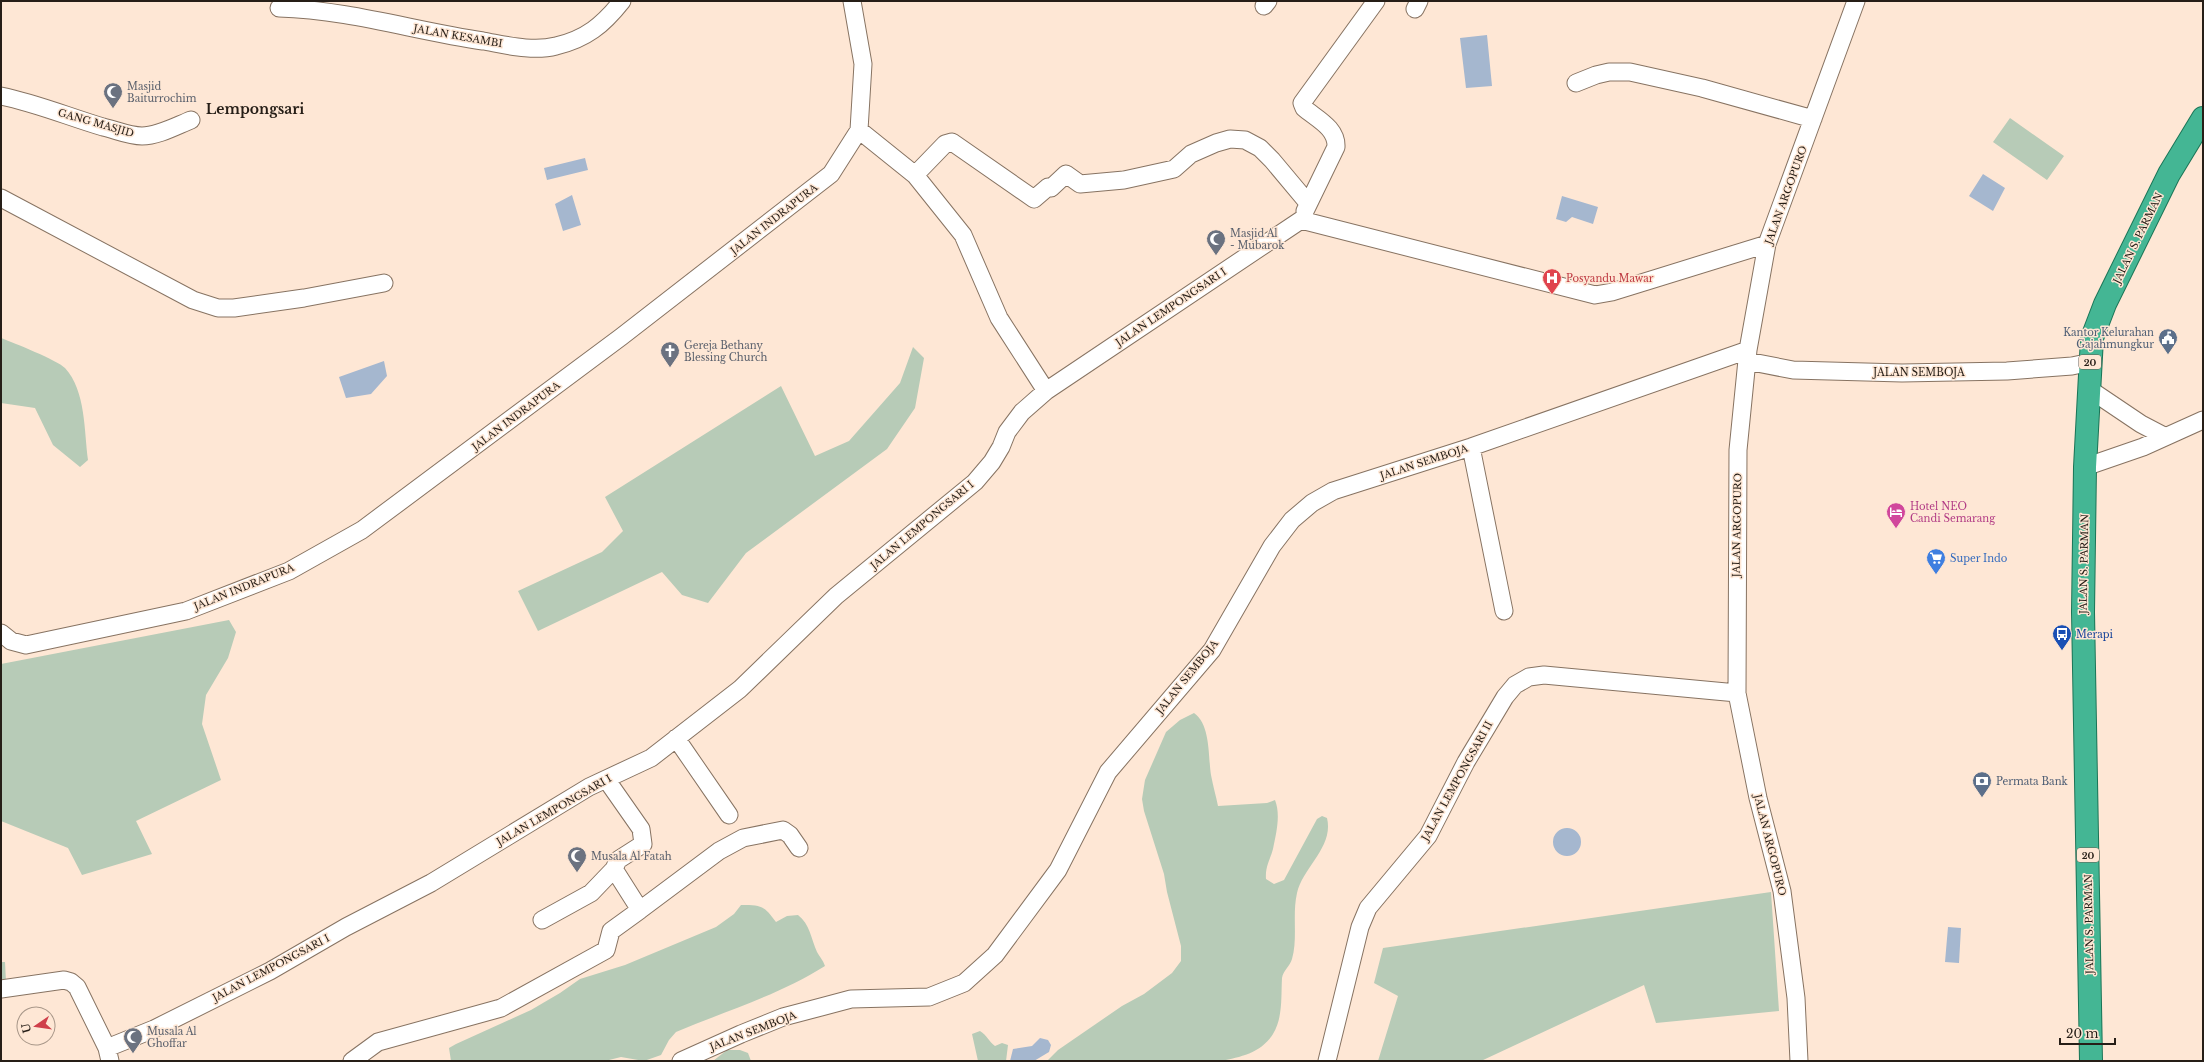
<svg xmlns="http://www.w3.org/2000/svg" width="2204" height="1062" viewBox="0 0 2204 1062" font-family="'Libre Baskerville',serif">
  <rect width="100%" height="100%" fill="#fee7d5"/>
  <!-- green -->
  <path fill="#b7cbb7" d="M 2010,118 L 2064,156 L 2047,180 L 1993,142 Z
    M 1,338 C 14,343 57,360 65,368 C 86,391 84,431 88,460 L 80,467 L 53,445 L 35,408 L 1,403 Z
    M 913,347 L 924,358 L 915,408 L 887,449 L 746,553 L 708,603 L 682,595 L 662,572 L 538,631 L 518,591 L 602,552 L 623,531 L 605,497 L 781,386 L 815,456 L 849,441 L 900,383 Z
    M 229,620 L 236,632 L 228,658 L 206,695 L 202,724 L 221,780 L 136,821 L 152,854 L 82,875 L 68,848 L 1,821 L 1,664 Z
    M 1194,713 C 1211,725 1208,757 1211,775 C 1213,786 1216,796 1218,806 L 1267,803 L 1275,800 C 1281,815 1276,834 1273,849 C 1270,860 1265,867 1266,879 L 1274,884 L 1284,880 L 1317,819 L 1322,816 L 1327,818 C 1334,847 1303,867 1297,893 C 1292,915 1298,938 1292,959 C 1290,966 1283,971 1282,978 C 1281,996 1283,1018 1273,1034 C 1261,1053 1241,1057 1221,1061 L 1047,1061 L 1058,1050 L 1122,1006 L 1144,994 L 1172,973 L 1181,961 L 1181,946 L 1167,892 L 1164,874 L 1144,811 L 1142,799 L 1145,780 L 1166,732 L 1180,720 Z
    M 1771,892 L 1779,1011 L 1656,1023 L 1644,985 L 1481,1061 L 1378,1061 L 1398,996 L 1374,983 L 1383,948 Z
    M 741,905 C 762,905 764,906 776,922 L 787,916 L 798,915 C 810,924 811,939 817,952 C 819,956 823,960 825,966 C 779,995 726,1011 676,1032 L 669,1040 L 661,1055 L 644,1061 L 621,1057 L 605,1061 L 451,1061 L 449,1048 L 456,1044 L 531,1010 L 560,993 L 580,979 L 625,965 L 716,927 L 734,914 Z
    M 1,962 L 5,962 L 6,982 L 1,982 Z
    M 980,1031 C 987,1035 989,1042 995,1046 L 1002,1043 L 1008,1045 L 1006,1061 L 978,1061 L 972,1034 Z
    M 727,1050 L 740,1050 L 748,1053 L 751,1061 L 713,1061 Z"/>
  <!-- water -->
  <path fill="#a5b7cf" d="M 1487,35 L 1492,86 L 1466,88 L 1460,38 Z
    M 585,158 L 588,170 L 547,180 L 544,168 Z
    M 1983,174 L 2005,188 L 1993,211 L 1969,196 Z
    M 572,195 L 581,225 L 563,231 L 555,204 Z
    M 1562,196 L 1598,207 L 1593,224 L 1572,217 L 1566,222 L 1556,219 Z
    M 384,361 L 387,376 L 371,394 L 346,398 L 339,377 Z
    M1553 842a14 14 0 1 1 28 0a14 14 0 1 1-28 0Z
    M 1948,927 L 1961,928 L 1959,963 L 1945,962 Z
    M 1040,1038 L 1048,1040 L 1051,1045 L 1049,1052 L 1034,1061 L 1010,1061 L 1013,1049 L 1032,1046 Z"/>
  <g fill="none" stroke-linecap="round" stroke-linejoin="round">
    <!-- minor casing -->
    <g stroke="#877362" stroke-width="19">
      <path id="minor" d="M 1264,6 L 1268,1
        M 279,8 C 349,10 415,31 483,41 C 506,45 533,52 556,46 C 586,39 603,25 622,1
        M 1415,9 L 1419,1
        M 1576,83 L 1596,75 L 1609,72 L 1630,72 L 1702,88 L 1813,119
        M 1,96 C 36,103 69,117 103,127 C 116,130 129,136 142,136 C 158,136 176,126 191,120
        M 859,130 L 915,175 L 963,235 L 999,318 L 1046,391
        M 915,175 L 945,144 L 952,142 L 1034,199 L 1048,187 L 1051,188 L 1066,174 L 1080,184 L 1124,180 L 1174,169 L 1191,154 L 1216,143 L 1230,139 L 1245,140 L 1260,148 L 1272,160 L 1308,203
        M 1,198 L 193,300 L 218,308 L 234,308 L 304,298 L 384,283
        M 1305,211 L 1336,147 C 1337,128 1317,119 1304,108 L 1302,103 L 1376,1
        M 1747,361 L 1793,370 L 1902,373 L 2007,371 L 2072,366 L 2091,362
        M 2089,389 L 2141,424 L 2164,436
        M 1471,447 L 1504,611
        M 2085,467 L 2143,447 L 2203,420
        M 1,633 L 11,641 L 26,645 L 186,611 L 289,571 L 362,530 L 621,337 L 831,174 L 859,130 L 863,64 L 852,1
        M 676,738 L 729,815
        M 640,910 L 719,851 L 743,838 L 783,830 L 790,835 L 799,848
        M 542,920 L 591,893 L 614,869
        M 1,989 L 64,980 L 71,982 L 77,987 L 107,1048 L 110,1061
        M 107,1048 L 154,1029 L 270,971 L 346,927 L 431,883 L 589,787 L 651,758 L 740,689 L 836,596 L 975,482 L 992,462 L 1001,447 L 1007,432 L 1022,412 L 1046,391 L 1301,220 L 1595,295 L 1612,292 L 1767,244
        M 352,1061 L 378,1042 L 501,1008 L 606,950 L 611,931 L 640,910 L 614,869 L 618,860 L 643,844 L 641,829 L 606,779
        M 681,1061 L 741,1034 L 783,1017 L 821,1007 L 851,999 L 929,997 L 964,983 L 995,955 L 1058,870 L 1108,772 L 1212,650 L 1272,546 L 1292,520 L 1312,503 L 1333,491 L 1471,447 L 1748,350
        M 1327,1061 L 1360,927 L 1368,908 L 1428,836 L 1466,762 L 1505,697 L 1515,685 L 1529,677 L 1544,675 L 1737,693
        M 1799,1061 L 1796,998 L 1782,891 L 1758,798 L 1737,693 L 1738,450 L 1748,350 L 1767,244 L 1856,1"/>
    </g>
    <!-- trunk casing -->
    <g stroke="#1b7557" stroke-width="24">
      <path id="trunk" d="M 2091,1061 L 2083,612 L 2085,467 L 2092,338 L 2105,304 L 2169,174 L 2203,118"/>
    </g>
    <!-- minor -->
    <use href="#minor" stroke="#fff" stroke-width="17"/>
    <!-- trunk -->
    <use href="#trunk" stroke="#44b694" stroke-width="22"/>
  </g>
  <!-- icons -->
  <defs>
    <g id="mosque-pin" transform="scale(1)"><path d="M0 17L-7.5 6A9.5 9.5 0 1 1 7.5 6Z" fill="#6b7280" stroke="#fee7d5"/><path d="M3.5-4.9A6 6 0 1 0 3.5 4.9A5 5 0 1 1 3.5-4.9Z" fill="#fff"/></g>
    <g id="hospital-pin" transform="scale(1)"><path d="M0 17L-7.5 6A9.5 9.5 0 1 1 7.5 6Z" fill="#e0444e" stroke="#fee7d5"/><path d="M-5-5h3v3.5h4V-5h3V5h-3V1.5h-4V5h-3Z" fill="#fff"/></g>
    <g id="civic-pin" transform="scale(1)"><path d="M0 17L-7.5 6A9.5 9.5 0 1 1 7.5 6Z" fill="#5c6f8a" stroke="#fee7d5"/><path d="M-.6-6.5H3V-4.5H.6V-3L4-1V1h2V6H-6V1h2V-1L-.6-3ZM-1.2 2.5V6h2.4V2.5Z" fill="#fff"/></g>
    <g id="church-pin" transform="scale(1)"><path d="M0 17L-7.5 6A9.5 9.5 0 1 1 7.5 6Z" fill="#6b7280" stroke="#fee7d5"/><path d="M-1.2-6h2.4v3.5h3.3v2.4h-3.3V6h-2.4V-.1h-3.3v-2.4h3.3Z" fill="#fff"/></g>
    <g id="hotel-pin" transform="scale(1)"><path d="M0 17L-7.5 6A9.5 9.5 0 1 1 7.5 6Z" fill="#d1479c" stroke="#fee7d5"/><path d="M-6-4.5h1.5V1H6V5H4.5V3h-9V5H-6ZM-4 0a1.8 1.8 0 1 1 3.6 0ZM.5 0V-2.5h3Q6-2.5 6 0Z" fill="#fff"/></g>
    <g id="supermarket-pin" transform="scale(1)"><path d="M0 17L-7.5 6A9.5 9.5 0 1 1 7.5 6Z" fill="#3f7fe0" stroke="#fee7d5"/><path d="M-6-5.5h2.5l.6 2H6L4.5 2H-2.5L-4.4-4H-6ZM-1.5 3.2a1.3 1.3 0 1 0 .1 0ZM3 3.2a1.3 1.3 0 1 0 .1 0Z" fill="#fff"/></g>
    <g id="bus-pin" transform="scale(1)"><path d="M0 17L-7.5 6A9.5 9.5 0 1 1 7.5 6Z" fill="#1a4fb4" stroke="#fee7d5"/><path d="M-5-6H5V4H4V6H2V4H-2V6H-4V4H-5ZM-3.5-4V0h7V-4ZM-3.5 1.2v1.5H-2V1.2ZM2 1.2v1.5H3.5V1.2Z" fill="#fff"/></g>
    <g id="bank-pin" transform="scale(1)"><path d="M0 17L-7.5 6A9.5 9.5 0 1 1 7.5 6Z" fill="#5c6f8a" stroke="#fee7d5"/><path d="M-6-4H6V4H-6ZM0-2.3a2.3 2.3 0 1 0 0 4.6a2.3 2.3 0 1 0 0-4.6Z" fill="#fff"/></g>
  </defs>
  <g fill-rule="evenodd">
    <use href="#mosque-pin" x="113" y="92"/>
    <use href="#mosque-pin" x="1216" y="239"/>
    <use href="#hospital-pin" x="1552" y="278"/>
    <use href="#civic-pin" x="2168" y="338"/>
    <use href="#church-pin" x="670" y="351"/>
    <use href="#hotel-pin" x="1896" y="512"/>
    <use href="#supermarket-pin" x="1936" y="558"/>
    <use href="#bus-pin" x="2062" y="634"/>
    <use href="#bank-pin" x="1982" y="781"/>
    <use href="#mosque-pin" x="577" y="856"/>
    <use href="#mosque-pin" x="133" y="1037"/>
  </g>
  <g text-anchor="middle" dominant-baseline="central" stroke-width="3" stroke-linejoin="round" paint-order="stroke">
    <!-- shield labels -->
    <g fill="#fee7d5" stroke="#675a50" stroke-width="1">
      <rect x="2079" y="355" width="22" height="14" rx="3"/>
      <rect x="2077" y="848" width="22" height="14" rx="3"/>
    </g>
    <g font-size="9" font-weight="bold" fill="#261e17">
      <text x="2090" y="362">20</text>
      <text x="2088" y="855">20</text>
    </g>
    <!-- street labels -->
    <g font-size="10" fill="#261e17" stroke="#fee7d5">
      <text transform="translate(458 36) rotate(10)">JALAN KESAMBI</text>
      <text transform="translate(96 123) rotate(16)">GANG MASJID</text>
      <text transform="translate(1786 195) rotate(-70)">JALAN ARGOPURO</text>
      <text transform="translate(774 219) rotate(-38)">JALAN INDRAPURA</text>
      <text transform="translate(2138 238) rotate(-64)">JALAN S. PARMAN</text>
      <text transform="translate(1171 307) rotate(-34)">JALAN LEMPONGSARI I</text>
      <text x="1919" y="372">JALAN SEMBOJA</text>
      <text transform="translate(516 416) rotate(-37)">JALAN INDRAPURA</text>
      <text transform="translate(1424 462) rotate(-18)">JALAN SEMBOJA</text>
      <text transform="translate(922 525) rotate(-40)">JALAN LEMPONGSARI I</text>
      <text transform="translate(1737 525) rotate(-89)">JALAN ARGOPURO</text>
      <text transform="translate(2084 564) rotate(-89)">JALAN S. PARMAN</text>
      <text transform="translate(244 587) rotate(-22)">JALAN INDRAPURA</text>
      <text transform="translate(1187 677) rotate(-51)">JALAN SEMBOJA</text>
      <text transform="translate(1457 781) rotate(-61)">JALAN LEMPONGSARI II</text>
      <text transform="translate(554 810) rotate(-30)">JALAN LEMPONGSARI I</text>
      <text transform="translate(1770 845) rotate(76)">JALAN ARGOPURO</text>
      <text transform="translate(2089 924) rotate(-91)">JALAN S. PARMAN</text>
      <text transform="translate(271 968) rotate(-28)">JALAN LEMPONGSARI I</text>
      <text transform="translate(753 1031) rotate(-21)">JALAN SEMBOJA</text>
    </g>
    <!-- worship labels -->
    <g font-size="10" fill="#5b616d" stroke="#fee7d5" text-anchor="start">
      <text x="127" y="86">Masjid<tspan x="127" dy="12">Baiturrochim</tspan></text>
      <text x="1230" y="233">Masjid Al<tspan x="1230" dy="12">- Mubarok</tspan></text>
      <text x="684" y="345">Gereja Bethany<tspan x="684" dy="12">Blessing Church</tspan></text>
      <text x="591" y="856">Musala Al Fatah</text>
      <text x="147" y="1031">Musala Al<tspan x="147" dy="12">Ghoffar</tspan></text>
    </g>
    <!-- health labels -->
    <g font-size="10" fill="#be3a42" stroke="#fee7d5" text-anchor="start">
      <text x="1566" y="278">Posyandu Mawar</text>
    </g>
    <!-- service labels -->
    <g font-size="10" fill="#4e5e75" stroke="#fee7d5" text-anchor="end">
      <text x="2154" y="332">Kantor Kelurahan<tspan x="2154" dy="12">Gajahmungkur</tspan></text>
      <text x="1996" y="781" text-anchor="start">Permata Bank</text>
    </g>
    <!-- hotel labels -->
    <g font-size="10" fill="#b23c85" stroke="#fee7d5" text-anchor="start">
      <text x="1910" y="506">Hotel NEO<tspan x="1910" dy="12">Candi Semarang</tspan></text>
    </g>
    <!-- shop labels -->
    <g font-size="10" fill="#366cbe" stroke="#fee7d5" text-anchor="start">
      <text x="1950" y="558">Super Indo</text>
    </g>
    <!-- transit labels -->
    <g font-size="10" fill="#164399" stroke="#fee7d5" text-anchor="start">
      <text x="2076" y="634">Merapi</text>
    </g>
    <!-- district labels -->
    <g font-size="14" font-weight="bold" fill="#261e17" stroke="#fee7d5">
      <text x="255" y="109">Lempongsari</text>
    </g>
  </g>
  <!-- border -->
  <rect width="2204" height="1062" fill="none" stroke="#261e17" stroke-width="4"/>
  <!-- north arrow -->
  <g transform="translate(36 1026) rotate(257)"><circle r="19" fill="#fee7d5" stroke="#a89789"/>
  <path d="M0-3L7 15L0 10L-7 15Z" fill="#cf3f4a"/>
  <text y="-6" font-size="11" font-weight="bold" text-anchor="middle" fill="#261e17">U</text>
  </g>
  <!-- scale -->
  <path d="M2060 1038v6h55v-6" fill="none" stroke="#261e17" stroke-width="2"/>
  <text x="2066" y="1038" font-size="12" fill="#261e17" stroke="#fee7d5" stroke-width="3" paint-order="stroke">20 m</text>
</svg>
